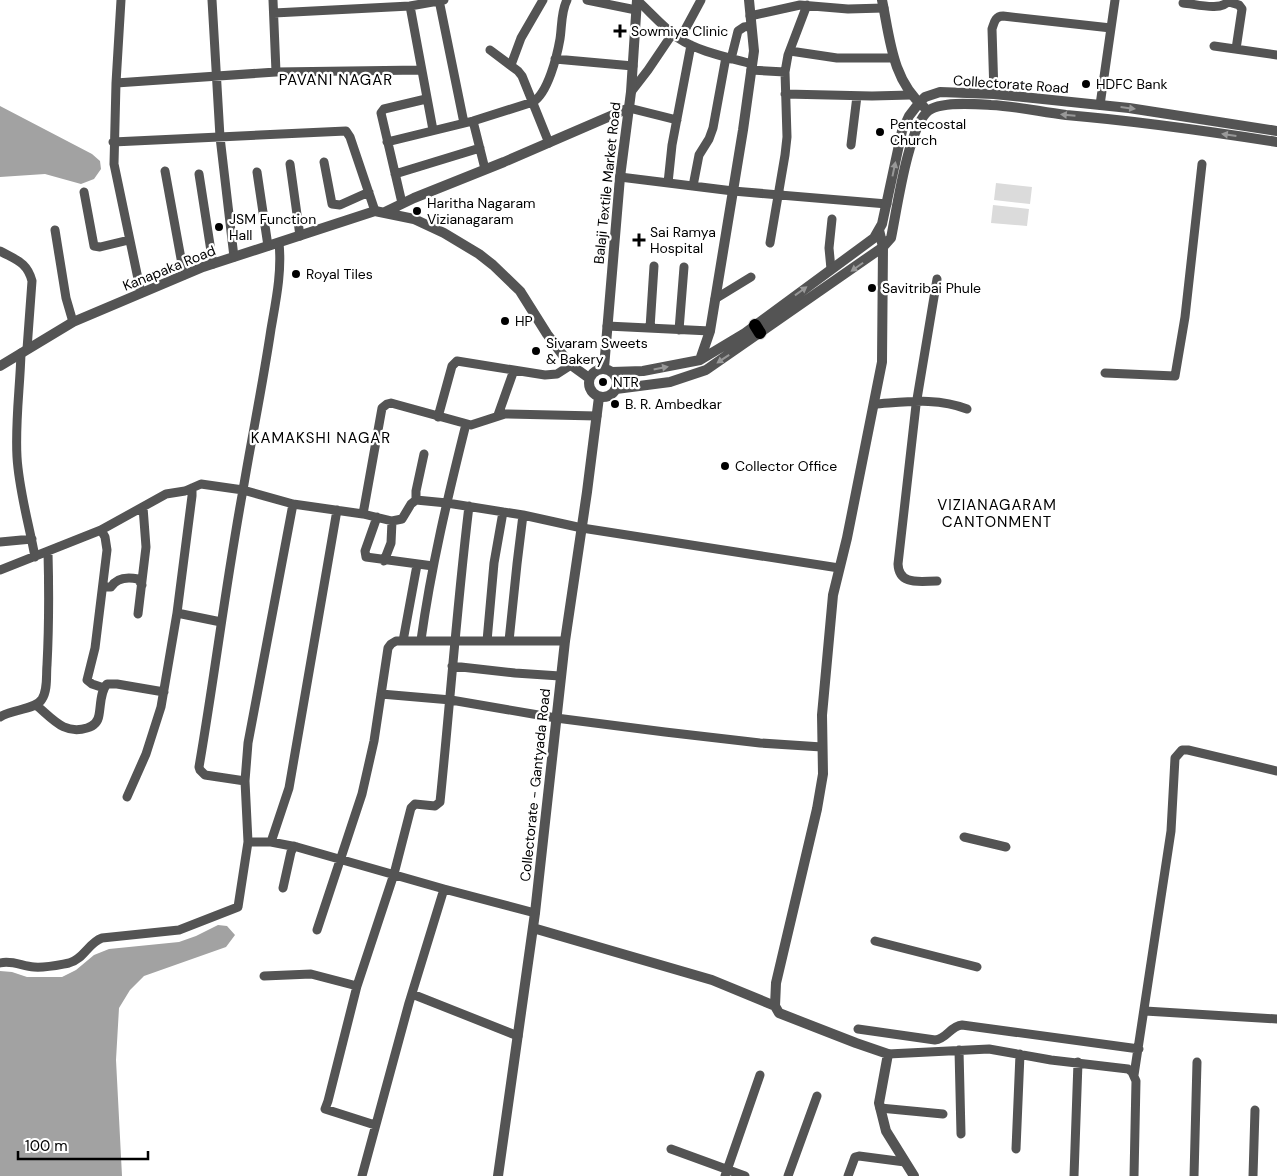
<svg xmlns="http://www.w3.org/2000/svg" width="1277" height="1176" viewBox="0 0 1277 1176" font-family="'DM Sans',sans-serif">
  <rect width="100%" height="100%" fill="#fff"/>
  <!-- green -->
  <path fill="#dbdbdb" d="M 996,183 L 1032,187 L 1030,204 L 994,200 Z
    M 993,205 L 1029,209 L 1027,226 L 991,223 Z"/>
  <!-- water -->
  <path fill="#a2a2a2" d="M 0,106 L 92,154 L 100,161 L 101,169 L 94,179 L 81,184 L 45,174 L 0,177 Z
    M 218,925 L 227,926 L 235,935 L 226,947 L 144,976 L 130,990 L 119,1008 L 116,1060 L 122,1176 L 0,1176 L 0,971 L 12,972 L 27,977 L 62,977 L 76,970 L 94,955 L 109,949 L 179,942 L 196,936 Z"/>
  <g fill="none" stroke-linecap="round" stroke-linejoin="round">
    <!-- primary casing -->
    <g stroke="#dbdbdb" stroke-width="14">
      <path id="primary" d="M 755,325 L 760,333"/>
    </g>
    <!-- minor -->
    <path stroke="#545454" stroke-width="9" d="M 121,0 L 116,83 L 114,164 L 141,293
      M 212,0 L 220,137 L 234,257
      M 273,0 L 276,72
      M 439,0 L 464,123
      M 587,0 L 636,10
      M 637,0 C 650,12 663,27 678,38 C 699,52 727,57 752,64
      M 1229,2 L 1239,5 L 1242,9 L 1236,49
      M 1183,3 C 1196,4 1221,12 1230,0
      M 410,6 L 433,130
      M 274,13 L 410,6 L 444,0
      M 750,16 L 800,5 L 848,9 L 884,8
      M 680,39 L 701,0
      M 1214,46 L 1277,55
      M 490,50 L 518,71 L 522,76 L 549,143
      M 790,51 L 837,58 L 894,58
      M 555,59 L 633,66
      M 731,59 L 738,31 L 744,27 L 751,26
      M 511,65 L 521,38 L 543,0
      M 751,70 L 785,72
      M 116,83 L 276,72 L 421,70
      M 631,92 L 648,70 L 673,33
      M 785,94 L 872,96 L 911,95
      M 994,94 L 992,29 C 994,23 995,16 1003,16 L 1111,28
      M 1100,105 L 1115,0
      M 629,108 L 677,120
      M 473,121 L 485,169
      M 113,142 L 346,131 L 350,137 L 375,211
      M 387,142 L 473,121 L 533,102 C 548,93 557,56 560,39 C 562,26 561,11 567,0
      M 851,145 L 857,96
      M 324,162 L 332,204 L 340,205 L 369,192
      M 290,164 L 300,236
      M 165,171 L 184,275
      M 257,172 L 268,246
      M 199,174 L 213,264
      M 395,174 L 480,148
      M 620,177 L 733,191 L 887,204
      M 668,183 L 672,145 L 691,45
      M 693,186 L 699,155 L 709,139 L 713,128 L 726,57
      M 84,192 L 94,246 L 100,247 L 129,240
      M 402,203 L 381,113 L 384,109 L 426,99
      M 55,230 L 66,298 L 73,322
      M 770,243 L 785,155 L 787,137 L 785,72 L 788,55 L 807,5
      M 0,251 C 16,260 27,262 32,281 L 27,349
      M 831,269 L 829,248 L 832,219
      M 715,299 L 751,277
      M 607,326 L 710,331
      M 650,328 L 654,266
      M 679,330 L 684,267
      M 21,353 C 20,388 15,422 17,457 C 19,491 29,524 35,557
      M 1105,373 L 1175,376 L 1185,317 L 1202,164
      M 874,404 C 906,402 937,397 967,409
      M 498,415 L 514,370
      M 438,417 L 452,366 L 457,361 L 545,375 L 557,374 L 571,365
      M 416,500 L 416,491 L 424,454
      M 363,514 L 382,408 L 387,404 L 391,403 L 471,425 L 505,414 L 597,416
      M 377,517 L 365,551 L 366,557 L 433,566
      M 101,530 L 105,537 L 107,550 L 95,648 L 87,680 L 92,684 L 104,688
      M 0,542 L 32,539
      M 384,561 L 391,543 L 392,521
      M 0,570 L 101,530 L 166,494 L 185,491 L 201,484 L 243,490 L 293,504 L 363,514 L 392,521 L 402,519 L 411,504 L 416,500 L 447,503 L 523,515 L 582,528 L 839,568
      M 937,581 C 920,581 899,586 898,564 L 916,405 L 937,279
      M 103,586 L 111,587 C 117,577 128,577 138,579 L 142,585
      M 177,613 L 221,622
      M 138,614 L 146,547 L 143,507
      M 421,640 C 431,567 448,496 466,424
      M 403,641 L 417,565
      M 487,641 L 494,563 L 503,512
      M 509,641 L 517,564 L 523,515
      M 452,666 L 515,673 L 560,676
      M 381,694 L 451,700 L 556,718 L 665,732 L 760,743 L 822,747
      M 36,705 C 53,719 64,735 87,728 C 94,726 98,722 99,715 C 101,705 100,692 107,684 L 117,684 L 164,692
      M 0,717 C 11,709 36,710 42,699 C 48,690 46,675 47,665 C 49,627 49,590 48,552
      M 245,781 L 205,775 L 200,770 L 199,767 C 215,674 226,582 243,490 C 252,436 263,383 271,329 C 276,300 282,272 279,243
      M 127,797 L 146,754 L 161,707 L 177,613 L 192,496 L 192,488
      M 964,837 L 1006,847
      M 248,842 L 271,842 L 297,847 L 444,889 L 535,913
      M 271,842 L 289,788 L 337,510
      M 283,888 L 291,852 L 294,846
      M 317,930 L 362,794 L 374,741 L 388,648 L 391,644 L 396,641 L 565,641
      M 875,941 L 977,967
      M 0,963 C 12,960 22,966 34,967 C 46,968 58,965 69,963 C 84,959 88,943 102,938 L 179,930 L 238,907 L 248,842 L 245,781 L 248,743 L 293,504
      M 264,976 L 311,974 L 357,986
      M 412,994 L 518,1036
      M 1145,1011 L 1277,1019
      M 858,1029 L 935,1040 C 947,1039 950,1026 962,1025 L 1139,1049
      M 959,1050 L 961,1134
      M 888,1054 L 989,1049 L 1051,1060 L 1128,1069 L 1132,1072 L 1136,1081 L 1134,1176
      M 1134,1075 L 1171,831 L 1175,758 L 1182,750 L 1188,750 L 1277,771
      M 880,1108 L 943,1114
      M 375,1125 L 325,1109 L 328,1101 L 357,986 L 394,874 L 411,808 L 415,804 L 435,806 L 440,802 C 450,704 457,605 469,506
      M 671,1149 L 745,1176
      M 1016,1149 L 1020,1054
      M 362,1176 L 409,1003 L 444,889
      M 725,1176 L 760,1075
      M 788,1176 L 817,1096
      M 848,1176 L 855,1157 L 859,1156 L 905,1162
      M 1074,1176 L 1078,1062
      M 1194,1176 L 1197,1062
      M 1253,1176 L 1255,1110"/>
    <!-- tertiary -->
    <path stroke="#545454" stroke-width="10" d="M 882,0 C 890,39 892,80 924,107
      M 385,212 L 414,198 L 504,162 L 629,108
      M 879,230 L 883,247 L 882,362 L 847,538 L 833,595 L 822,715 L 823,774 L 817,809 L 776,983 L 775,1006 L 779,1013 L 856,1043 L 888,1054 L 879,1103 L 886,1131 L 914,1176
      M 700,360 L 710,331 L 743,130 L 754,51 L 749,0
      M 0,366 L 73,322 L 203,267 L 375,211 L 414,219 L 444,233 L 479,254 L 493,265 L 520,291 L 547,334 L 565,358 L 571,365 L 589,378
      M 604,368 L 620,177 L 631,92 L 637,0
      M589 383a14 14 0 1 1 28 0a14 14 0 1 1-28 0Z
      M 612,372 L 643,371 L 700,360 L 745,333 L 874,238 L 882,224 L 902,131 L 909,116 L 919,103 L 925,97 L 940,92 L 994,94 L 1129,108 L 1277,131
      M 616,389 L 670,382 L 706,370 L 883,247 L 891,238 C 897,209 908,128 928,111 C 940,101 975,104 991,105 C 1016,106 1041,112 1066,115 C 1137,121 1207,131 1277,142
      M 533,928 L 712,980 L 775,1006
      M 498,1176 L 535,913 L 565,641 L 587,492 L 599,397"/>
    <!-- primary -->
    <use href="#primary" stroke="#000" stroke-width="12"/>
  </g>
  <!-- one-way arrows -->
  <defs><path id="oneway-solid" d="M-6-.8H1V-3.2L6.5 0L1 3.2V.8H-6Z" transform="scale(1.25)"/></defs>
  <g fill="#989898">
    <use href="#oneway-solid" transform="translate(1128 108) rotate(7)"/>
    <use href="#oneway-solid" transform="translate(1068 115) rotate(-175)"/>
    <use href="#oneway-solid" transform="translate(1229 135) rotate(-172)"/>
    <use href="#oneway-solid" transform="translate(894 169) rotate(-78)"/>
    <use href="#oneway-solid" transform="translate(857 267) rotate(145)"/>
    <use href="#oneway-solid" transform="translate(801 291) rotate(-36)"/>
    <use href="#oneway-solid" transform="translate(723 359) rotate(146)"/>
    <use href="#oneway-solid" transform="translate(661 368) rotate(-11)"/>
  </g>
  <!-- markers -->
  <g fill="#000" stroke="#fff" stroke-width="2">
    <path d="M617.5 23.5h5v5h5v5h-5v5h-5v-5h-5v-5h5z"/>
    <circle cx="1086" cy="84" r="5"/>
    <circle cx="880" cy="132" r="5"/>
    <circle cx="417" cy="211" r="5"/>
    <circle cx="219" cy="227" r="5"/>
    <path d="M636.5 232.5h5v5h5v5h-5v5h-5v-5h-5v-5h5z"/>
    <circle cx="296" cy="274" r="5"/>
    <circle cx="872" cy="288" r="5"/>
    <circle cx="505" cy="321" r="5"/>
    <circle cx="536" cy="351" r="5"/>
    <circle cx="603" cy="382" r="5"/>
    <circle cx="615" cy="404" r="5"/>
    <circle cx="725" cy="466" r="5"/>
  </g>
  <g text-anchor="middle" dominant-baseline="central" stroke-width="4.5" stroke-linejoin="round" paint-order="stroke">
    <!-- poi labels -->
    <g font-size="14" fill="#000" stroke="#fff" text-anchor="start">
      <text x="631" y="31">Sowmiya Clinic</text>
      <text x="1096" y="84">HDFC Bank</text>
      <text x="890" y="124">Pentecostal<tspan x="890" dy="16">Church</tspan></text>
      <text x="427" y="203">Haritha Nagaram<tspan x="427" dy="16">Vizianagaram</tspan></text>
      <text x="229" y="219">JSM Function<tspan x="229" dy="16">Hall</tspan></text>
      <text x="650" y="232">Sai Ramya<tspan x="650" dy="16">Hospital</tspan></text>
      <text x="306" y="274">Royal Tiles</text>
      <text x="882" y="288">Savitribai Phule</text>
      <text x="515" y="321">HP</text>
      <text x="546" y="343">Sivaram Sweets<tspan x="546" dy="16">&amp; Bakery</tspan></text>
      <text x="613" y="382">NTR</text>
      <text x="625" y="404">B. R. Ambedkar</text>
      <text x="735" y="466">Collector Office</text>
    </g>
    <!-- street labels -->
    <g font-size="14" fill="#000" stroke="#fff">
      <text transform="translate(1011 84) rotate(4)">Collectorate Road</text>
      <text transform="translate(607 183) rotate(-84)">Balaji Textile Market Road</text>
      <text transform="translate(169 268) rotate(-22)">Kanapaka Road</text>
      <text transform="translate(535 785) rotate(-84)">Collectorate - Gantyada Road</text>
    </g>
    <!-- neighbourhood labels -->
    <g font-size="15" letter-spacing="1" fill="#000" stroke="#fff">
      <text x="336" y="80">PAVANI NAGAR</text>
      <text x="321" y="438">KAMAKSHI NAGAR</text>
      <text x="997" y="505">VIZIANAGARAM<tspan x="997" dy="17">CANTONMENT</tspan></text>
    </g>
  </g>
  <!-- scale -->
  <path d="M18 1151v8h130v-8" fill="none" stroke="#000000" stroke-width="2.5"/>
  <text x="25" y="1151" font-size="15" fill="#000000" stroke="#ffffff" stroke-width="4" paint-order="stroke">100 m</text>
</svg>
